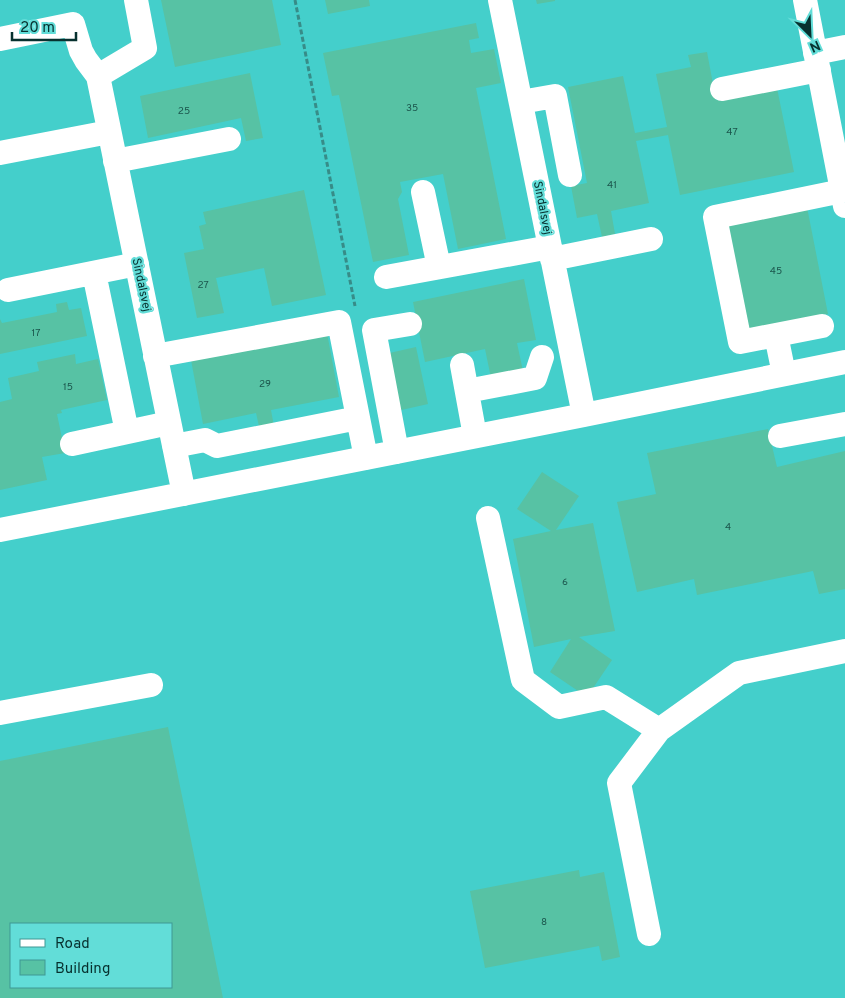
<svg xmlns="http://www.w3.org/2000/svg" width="845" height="998" viewBox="0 0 845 998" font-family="Overpass,sans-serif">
  <rect width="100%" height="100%" fill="#62ddd8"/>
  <!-- built -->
  <path fill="#44cfcb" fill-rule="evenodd" d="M 0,0 L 845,0 L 845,998 L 0,998 ZM 11,924 L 171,924 L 171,987 L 11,987 Z"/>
  <!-- building -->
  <path fill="#57c2a4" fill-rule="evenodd" d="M 161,0 L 272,0 L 281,45 L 175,67 Z
    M 325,0 L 369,0 L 370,6 L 328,14 Z
    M 536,0 L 555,0 L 555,1 L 537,4 Z
    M 476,23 L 479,38 L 469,40 L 471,53 L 494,49 L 501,83 L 476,88 L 506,239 L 458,249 L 443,174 L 400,182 L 402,192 L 398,199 L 409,255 L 373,262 L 339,95 L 332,96 L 323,53 Z
    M 707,52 L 716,100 L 777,88 L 794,172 L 680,195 L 668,135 L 636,141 L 649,203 L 611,211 L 615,234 L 602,237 L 597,214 L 577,218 L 571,186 L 587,183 L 568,87 L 623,76 L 635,133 L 667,127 L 656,74 L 691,67 L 688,55 Z
    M 250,73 L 263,138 L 246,141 L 241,118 L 148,138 L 140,96 Z
    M 304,190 L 326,295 L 272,306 L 264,268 L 216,278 L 224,313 L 197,318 L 184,253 L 204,249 L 199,226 L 206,224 L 203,212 Z
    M 807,207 L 828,314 L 748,329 L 728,222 Z
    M 524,279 L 536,340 L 517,343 L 523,371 L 491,378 L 485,349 L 425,362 L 413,302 Z
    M 67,302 L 69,310 L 81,308 L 87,336 L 0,354 L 0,319 L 2,323 L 57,312 L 56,304 Z
    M 327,333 L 339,397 L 271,410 L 275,432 L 261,435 L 256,413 L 203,424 L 191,360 Z
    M 416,347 L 428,404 L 397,411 L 385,354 Z
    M 75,354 L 76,364 L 98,359 L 107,400 L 61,410 L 62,413 L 57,414 L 65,453 L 42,457 L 47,480 L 0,490 L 0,402 L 12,399 L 8,378 L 39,371 L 37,362 Z
    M 768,429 L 777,467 L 845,451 L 845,589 L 819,594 L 813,571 L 697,595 L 694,579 L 637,592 L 617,502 L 656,494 L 647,453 Z
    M 542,472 L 579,496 L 556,530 L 593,523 L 615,631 L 579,637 L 612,660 L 587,697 L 550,672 L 571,639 L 534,647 L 513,539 L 551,531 L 517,509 Z
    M 168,727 L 223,998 L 0,998 L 0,761 ZM 11,924 L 171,924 L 171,987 L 11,987 Z
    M 579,870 L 580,877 L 604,872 L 620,957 L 602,961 L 599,946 L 485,968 L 470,891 Z"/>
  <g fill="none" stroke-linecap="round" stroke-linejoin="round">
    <!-- path -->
    <path stroke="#378c88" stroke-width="3" stroke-dasharray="5 2.5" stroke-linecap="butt" d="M 295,0 L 355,306"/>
    <!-- minor -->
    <path stroke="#fff" stroke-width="24" d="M 500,0 L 584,415
      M 805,0 L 845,206
      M 0,39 L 73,24 L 81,51 L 86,60 L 98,76 L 184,494
      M 815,53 L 845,47
      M 98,76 L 145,48 L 136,0
      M 722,89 L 819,70
      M 521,102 L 555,96 L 570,175
      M 0,153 L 109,132
      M 115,161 L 229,139
      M 423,192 L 439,267
      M 552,259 L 651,239
      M 94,273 L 127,432
      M 386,277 L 550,247
      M 8,290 L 137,264
      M 822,326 L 740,342 L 715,217 L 842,191
      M 776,335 L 784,374
      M 155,356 L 339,322 L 366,458
      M 462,365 L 475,436
      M 467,391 L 535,378 L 542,357
      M 780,436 L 845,424
      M 72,444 L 169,423
      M 174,446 L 205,440 L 217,446 L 358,418
      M 397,452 L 374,330 L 410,324
      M 488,518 L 523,680 L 559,707 L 606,697 L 659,730
      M 0,530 L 584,415 L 845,362
      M 0,713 L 151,685
      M 649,934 L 619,783 L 659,730 L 739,673 L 845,651"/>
  </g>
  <g text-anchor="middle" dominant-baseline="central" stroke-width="4.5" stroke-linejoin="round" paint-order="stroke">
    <!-- number labels -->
    <g font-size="10" fill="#1b554c">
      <text x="412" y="108">35</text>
      <text x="184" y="111">25</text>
      <text x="732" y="132">47</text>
      <text x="612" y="185">41</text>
      <text x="776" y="271">45</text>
      <text x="203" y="285">27</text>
      <text x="36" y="333">17</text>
      <text x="265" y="384">29</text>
      <text x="68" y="387">15</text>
      <text x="728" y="527">4</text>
      <text x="565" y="582">6</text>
      <text x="544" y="922">8</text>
    </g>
    <!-- street labels -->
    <g font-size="12" fill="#07312f" stroke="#62ddd8">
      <text transform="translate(542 208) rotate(79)">Sindalsvej</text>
      <text transform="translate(141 285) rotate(78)">Sindalsvej</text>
    </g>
  </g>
  <!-- legend -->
  <rect x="10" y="923" width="162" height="65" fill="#62ddd8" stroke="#3e9894"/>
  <rect x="20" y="939" width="25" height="8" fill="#ffffff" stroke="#3e9894"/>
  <text x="55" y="948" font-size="15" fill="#07312f">Road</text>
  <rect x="20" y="960" width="25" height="15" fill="#57c2a4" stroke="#3e9894"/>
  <text x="55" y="973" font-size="15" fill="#07312f">Building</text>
  <!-- north arrow -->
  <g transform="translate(810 35) rotate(156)" stroke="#62ddd8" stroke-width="4" paint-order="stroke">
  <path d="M0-4L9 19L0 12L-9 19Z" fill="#07312f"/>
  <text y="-8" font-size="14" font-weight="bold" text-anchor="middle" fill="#07312f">N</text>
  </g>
  <!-- scale -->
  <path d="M12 32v8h64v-8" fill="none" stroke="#07312f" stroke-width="2.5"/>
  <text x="20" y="32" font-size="15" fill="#07312f" stroke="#62ddd8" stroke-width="4" paint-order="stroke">20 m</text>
</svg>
